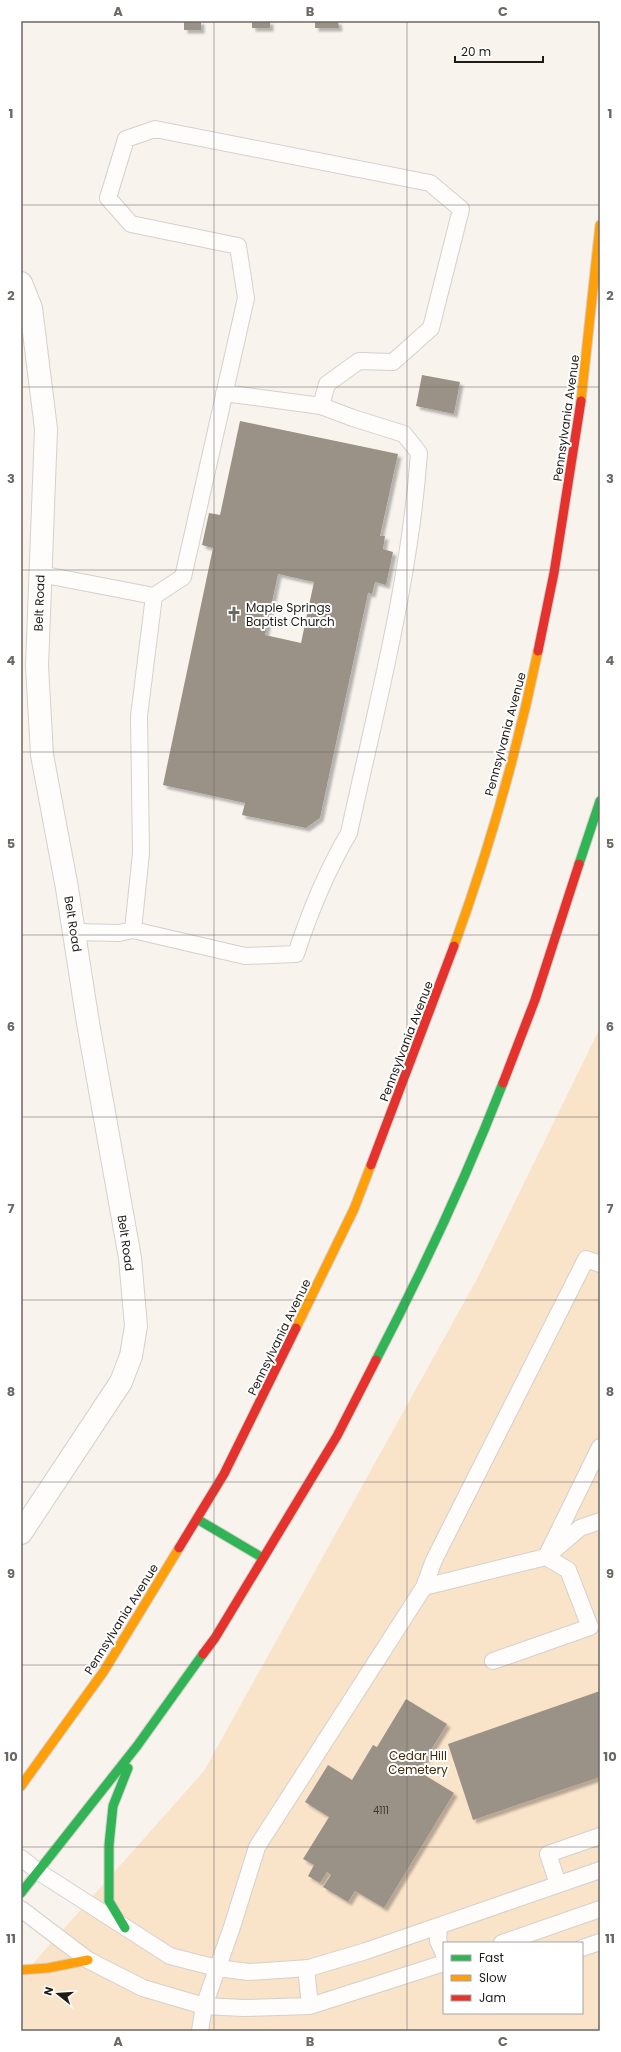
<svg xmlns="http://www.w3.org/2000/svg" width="621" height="2052" viewBox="0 0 621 2052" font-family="Poppins,sans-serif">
  <defs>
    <filter id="shadow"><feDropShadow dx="3.5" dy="3.5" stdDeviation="1" flood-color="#0004"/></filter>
  </defs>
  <rect width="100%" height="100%" fill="#f8f3ed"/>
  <!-- green -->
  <path fill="#f9e3c9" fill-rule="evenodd" d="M 600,1028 L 600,2031 L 21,2031 L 21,1977 L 204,1771 L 477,1279 ZM 444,1943 L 582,1943 L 582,2013 L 444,2013 Z"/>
  <!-- building -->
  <path fill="#9b9287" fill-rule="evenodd" filter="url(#shadow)" d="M 184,21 L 201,21 L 201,30 L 184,30 Z
    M 252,21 L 270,21 L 270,28 L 252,28 Z
    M 315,21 L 338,21 L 339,28 L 315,28 Z
    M 422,375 L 460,382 L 454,414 L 416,406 Z
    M 240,421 L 398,454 L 380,536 L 385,536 L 383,549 L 393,552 L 386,585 L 375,582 L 372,594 L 368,593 L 320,818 L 306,828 L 242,815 L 245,803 L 163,785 L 213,548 L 202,545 L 209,513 L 220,515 ZM 278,574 L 314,582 L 301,643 L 265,635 Z
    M 600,1691 L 600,1777 L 473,1820 L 448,1744 Z
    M 406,1699 L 447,1724 L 418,1771 L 454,1793 L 384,1908 L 355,1891 L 348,1902 L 323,1887 L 331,1875 L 327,1872 L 320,1883 L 308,1876 L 314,1865 L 303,1859 L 329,1817 L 305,1802 L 328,1765 L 352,1780 L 373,1745 L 377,1747 Z"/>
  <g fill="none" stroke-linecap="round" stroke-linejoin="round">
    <!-- lane casing -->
    <g stroke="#d5d0cc" stroke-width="18">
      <path id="lane" d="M 224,393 L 321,406
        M 40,574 L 154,596 L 183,577 L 246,298 L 238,246 L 131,224 L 108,198 L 126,139 L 155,129 L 430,183 L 461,209 L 431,328 L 393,362 L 359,361 L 327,384 L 321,406 L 353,418 L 404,434 L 419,453 C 410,581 376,708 349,833 C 326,872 310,911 296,954 L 245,956 L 133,930 L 119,933 L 74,932
        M 133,930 L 141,853 L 139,716 L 154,596
        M 424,1587 L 546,1557 L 580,1528 L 600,1521
        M 493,1661 L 590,1627 L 568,1570 L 546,1557 L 600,1447
        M 21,1858 L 39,1872 L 170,1956 L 217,1968 L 249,1972 L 309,1968 L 366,1951 L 600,1870
        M 558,1884 L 548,1854 L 600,1836
        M 21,1909 L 88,1960 L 143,1988 L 204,2006 L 244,2008 L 310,2006 L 444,1963
        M 439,1926 L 438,1941 L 444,1954
        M 502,1943 L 600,1909
        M 582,1948 L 600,1942
        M 306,1968 L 310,2006
        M 200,2031 L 204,2006 L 232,1927 L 257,1847 L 424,1587 L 434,1560 L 586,1259 L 600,1264"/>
    </g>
    <!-- street casing -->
    <g stroke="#d5d0cc" stroke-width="24">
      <path id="street" d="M 21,283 L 31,308 L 46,429 L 37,666 L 42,755 L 67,888 L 88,1023 L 130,1258 L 136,1326 L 131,1356 L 121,1382 L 21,1533"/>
    </g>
    <!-- fast casing -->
    <g stroke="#d5d0cc" stroke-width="11">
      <path id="fast" d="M 579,864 L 600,801
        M 376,1360 C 423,1270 466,1178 503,1083
        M 197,1519 L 263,1558
        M 21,1893 L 137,1746 L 203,1654
        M 125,1928 L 109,1901 L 109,1845 L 113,1806 L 128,1768"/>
    </g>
    <!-- slow casing -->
    <g stroke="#d5d0cc" stroke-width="11">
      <path id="slow" d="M 581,401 L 600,225
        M 454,946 C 489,850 517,751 538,651
        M 296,1328 L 354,1209 L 371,1165
        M 21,1786 L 104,1671 L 179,1548
        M 21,1970 L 48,1968 L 88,1960"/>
    </g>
    <!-- jam casing -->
    <g stroke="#d5d0cc" stroke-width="11">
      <path id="jam" d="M 538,651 L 554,573 L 581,401
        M 503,1083 L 535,1000 L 579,864
        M 371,1165 L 454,946
        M 179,1548 L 224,1474 L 296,1328
        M 203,1654 L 215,1638 L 337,1436 L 376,1360"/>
    </g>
    <!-- lane -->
    <use href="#lane" stroke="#fefdfc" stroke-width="16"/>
    <!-- street -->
    <use href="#street" stroke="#fefdfc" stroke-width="22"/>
    <!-- fast -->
    <use href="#fast" stroke="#30b455" stroke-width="9"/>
    <!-- slow -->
    <use href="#slow" stroke="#ff9f0a" stroke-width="9"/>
    <!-- jam -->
    <use href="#jam" stroke="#e5322d" stroke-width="9"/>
  </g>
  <!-- grid -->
  <path fill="none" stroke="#6b6763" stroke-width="1" stroke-opacity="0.55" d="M 214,21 L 214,2031M 407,21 L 407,2031M 21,205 L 600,205M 21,387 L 600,387M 21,570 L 600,570M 21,752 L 600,752M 21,935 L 600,935M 21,1117 L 600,1117M 21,1300 L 600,1300M 21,1482 L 600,1482M 21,1665 L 600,1665M 21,1847 L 600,1847"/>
  <!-- icons -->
  <defs>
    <g id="church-bare" transform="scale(1.2)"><path d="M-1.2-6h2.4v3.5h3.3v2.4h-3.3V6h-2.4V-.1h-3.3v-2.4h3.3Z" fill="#6b6763" stroke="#fff" stroke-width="2.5" paint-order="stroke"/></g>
  </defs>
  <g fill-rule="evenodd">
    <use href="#church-bare" x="234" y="614"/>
  </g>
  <g text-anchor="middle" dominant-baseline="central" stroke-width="4" stroke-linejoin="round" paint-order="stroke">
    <!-- number labels -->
    <g font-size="10" fill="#3e3a34">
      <text x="381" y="1810">4111</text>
    </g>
    <!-- street labels -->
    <g font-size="12" fill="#1f1c18" stroke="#fff">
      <text transform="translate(566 418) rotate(-82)">Pennsylvania Avenue</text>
      <text transform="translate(39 603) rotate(-88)">Belt Road</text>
      <text transform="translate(505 734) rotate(-75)">Pennsylvania Avenue</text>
      <text transform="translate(73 924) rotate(81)">Belt Road</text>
      <text transform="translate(406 1041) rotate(-69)">Pennsylvania Avenue</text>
      <text transform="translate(126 1243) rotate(82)">Belt Road</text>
      <text transform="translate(279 1337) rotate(-64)">Pennsylvania Avenue</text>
      <text transform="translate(121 1619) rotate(-58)">Pennsylvania Avenue</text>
    </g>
    <!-- poi labels -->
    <g font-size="12" fill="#1f1c18" stroke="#fff" text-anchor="start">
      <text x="246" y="607">Maple Springs<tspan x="246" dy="14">Baptist Church</tspan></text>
    </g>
    <!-- park labels -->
    <g font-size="12" fill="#452c07" stroke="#fff">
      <text x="418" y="1755">Cedar Hill<tspan x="418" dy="14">Cemetery</tspan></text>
    </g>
  </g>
  <!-- border -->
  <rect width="621" height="2052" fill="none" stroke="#ffffff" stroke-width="44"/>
  <!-- legend -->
  <rect x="443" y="1942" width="140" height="72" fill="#ffffff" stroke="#a5a4a3"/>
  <rect x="451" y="1955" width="20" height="6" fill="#30b455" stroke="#a5a4a3"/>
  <text x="479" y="1962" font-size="12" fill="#1f1c18">Fast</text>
  <rect x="451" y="1975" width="20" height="6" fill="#ff9f0a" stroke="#a5a4a3"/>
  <text x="479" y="1982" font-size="12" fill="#1f1c18">Slow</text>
  <rect x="451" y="1995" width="20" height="6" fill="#e5322d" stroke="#a5a4a3"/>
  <text x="479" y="2002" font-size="12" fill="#1f1c18">Jam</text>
  <!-- north arrow -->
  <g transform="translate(58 1994) rotate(287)" stroke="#ffffff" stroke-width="3" paint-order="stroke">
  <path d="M0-3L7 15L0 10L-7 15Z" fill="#1f1c18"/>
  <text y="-6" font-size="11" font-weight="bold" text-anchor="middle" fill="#1f1c18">N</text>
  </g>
  <!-- scale -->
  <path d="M455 56v6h88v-6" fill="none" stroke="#1f1c18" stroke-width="2"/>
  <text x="461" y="56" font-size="12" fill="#1f1c18" stroke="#ffffff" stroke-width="3" paint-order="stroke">20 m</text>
  <rect x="22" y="22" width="577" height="2008" fill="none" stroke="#6b6763" stroke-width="1.5"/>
  <g font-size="13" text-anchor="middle" font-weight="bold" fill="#6b6763">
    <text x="118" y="16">A</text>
    <text x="310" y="16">B</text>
    <text x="503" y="16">C</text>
    <text x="11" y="118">1</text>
    <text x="610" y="118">1</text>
    <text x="11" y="300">2</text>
    <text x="610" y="300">2</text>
    <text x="11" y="483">3</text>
    <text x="610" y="483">3</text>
    <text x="11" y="665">4</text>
    <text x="610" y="665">4</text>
    <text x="11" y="848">5</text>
    <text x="610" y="848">5</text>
    <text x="11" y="1031">6</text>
    <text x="610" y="1031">6</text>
    <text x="11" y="1213">7</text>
    <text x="610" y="1213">7</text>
    <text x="11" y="1396">8</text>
    <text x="610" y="1396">8</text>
    <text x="11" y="1578">9</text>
    <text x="610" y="1578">9</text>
    <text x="11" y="1761">10</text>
    <text x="610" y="1761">10</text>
    <text x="11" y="1943">11</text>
    <text x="610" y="1943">11</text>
    <text x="118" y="2046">A</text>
    <text x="310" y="2046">B</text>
    <text x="503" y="2046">C</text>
  </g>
</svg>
